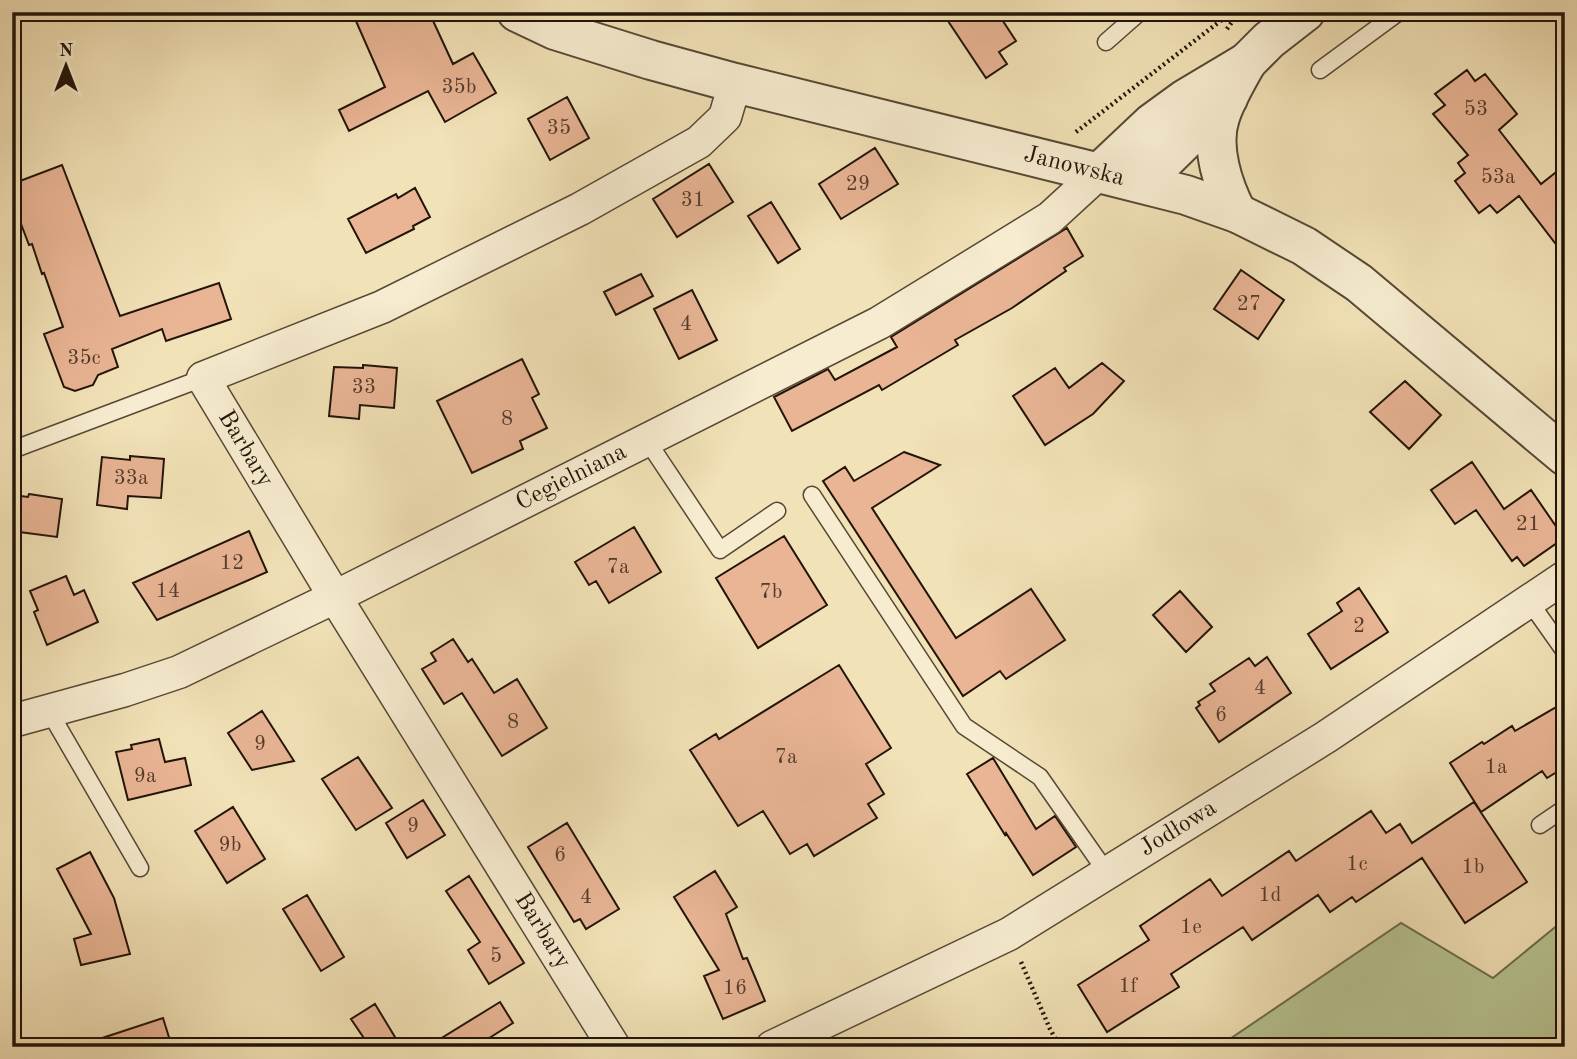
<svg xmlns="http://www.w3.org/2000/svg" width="1577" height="1059" viewBox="0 0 1577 1059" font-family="'Old Standard TT',serif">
  <rect width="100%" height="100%" fill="#f2e2b7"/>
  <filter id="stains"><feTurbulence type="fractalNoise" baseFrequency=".00286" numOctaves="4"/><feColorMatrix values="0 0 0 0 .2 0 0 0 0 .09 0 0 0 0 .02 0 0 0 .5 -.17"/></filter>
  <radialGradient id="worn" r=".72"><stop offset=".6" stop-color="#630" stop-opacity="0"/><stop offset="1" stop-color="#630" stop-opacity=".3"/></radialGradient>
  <!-- green -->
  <path fill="#b7c492" stroke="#6c6c4e" stroke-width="2" d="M 1565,919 L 1565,1047 L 1218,1047 L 1401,923 L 1493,978 Z"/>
  <!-- building -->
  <path fill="#e9b595" stroke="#221409" stroke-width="2" d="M 352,12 L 429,12 L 453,64 L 473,53 L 496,93 L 445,122 L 428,91 L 349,131 L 339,110 L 385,87 Z
    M 942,12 L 997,12 L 1016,41 L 999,52 L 1007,64 L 986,78 Z
    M 1467,70 L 1475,81 L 1485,74 L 1517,114 L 1499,130 L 1541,184 L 1565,165 L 1565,256 L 1519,196 L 1497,213 L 1490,205 L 1479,213 L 1455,181 L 1465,173 L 1458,163 L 1468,155 L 1433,114 L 1445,105 L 1435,94 Z
    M 567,97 L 589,138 L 550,160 L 528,119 Z
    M 875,148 L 898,184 L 841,219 L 819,184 Z
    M 709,164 L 733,202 L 677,237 L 653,199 Z
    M 62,165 L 120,316 L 219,283 L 231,319 L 166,341 L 162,329 L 112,349 L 118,367 L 98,375 L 93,385 L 75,391 L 64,387 L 44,334 L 63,327 L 44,273 L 42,274 L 32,244 L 29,245 L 18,216 L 12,217 L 12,184 Z
    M 415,188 L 430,217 L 413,226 L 414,229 L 366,253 L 348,219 L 396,194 L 398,198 Z
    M 771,202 L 800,249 L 778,263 L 748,216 Z
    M 1067,228 L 1083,256 L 1064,268 L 1066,271 L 1012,308 L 955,340 L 958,345 L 882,390 L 879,385 L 792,431 L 774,397 L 828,369 L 835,380 L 897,347 L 891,337 Z
    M 1241,270 L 1284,300 L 1258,339 L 1214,309 Z
    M 641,274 L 653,296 L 616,315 L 604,292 Z
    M 692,290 L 717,340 L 679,359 L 654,309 Z
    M 522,359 L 539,394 L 532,398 L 547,428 L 520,441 L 523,449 L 472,473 L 437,401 Z
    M 1102,363 L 1124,381 L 1093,414 L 1045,445 L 1013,396 L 1055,368 L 1069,388 Z
    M 363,365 L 397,368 L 394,408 L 360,405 L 359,419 L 329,416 L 334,367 L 363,368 Z
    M 1405,381 L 1441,415 L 1409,449 L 1370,412 Z
    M 904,452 L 940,465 L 872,508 L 956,638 L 1031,589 L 1065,640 L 1006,679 L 1000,671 L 963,696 L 823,481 L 845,467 L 854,481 Z
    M 130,456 L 164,459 L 161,498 L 128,496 L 127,509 L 97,505 L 102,457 L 130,460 Z
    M 1472,462 L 1504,509 L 1531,490 L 1564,538 L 1524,566 L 1517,557 L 1512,561 L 1476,510 L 1455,524 L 1431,490 Z
    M 29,494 L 62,499 L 57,537 L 12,531 L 12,495 L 28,497 Z
    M 634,527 L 661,572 L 609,603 L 596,581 L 589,585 L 575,562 Z
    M 249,531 L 267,572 L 157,620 L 133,583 Z
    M 784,536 L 827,605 L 758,648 L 716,578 Z
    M 66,576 L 74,595 L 84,590 L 98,622 L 47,645 L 34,612 L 38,610 L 30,591 Z
    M 1359,588 L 1388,632 L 1331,669 L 1308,634 L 1342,611 L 1337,603 Z
    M 1180,591 L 1212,627 L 1186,652 L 1153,615 Z
    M 453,639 L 468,662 L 472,659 L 494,693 L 517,679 L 547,728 L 502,756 L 462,693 L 444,704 L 422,669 L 436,661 L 431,653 Z
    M 1267,657 L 1291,693 L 1219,742 L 1196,708 L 1200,705 L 1198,702 L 1215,691 L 1210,684 L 1249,658 L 1255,666 Z
    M 839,665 L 891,748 L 866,764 L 884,794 L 868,804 L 877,818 L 814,856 L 807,844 L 790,854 L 763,811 L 738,826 L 690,750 L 716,734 L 719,739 Z
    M 1565,702 L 1565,767 L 1547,778 L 1542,771 L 1481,812 L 1450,763 L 1482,742 L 1484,744 L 1512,726 L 1515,731 Z
    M 262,711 L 294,761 L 252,770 L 228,733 Z
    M 159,739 L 165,762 L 185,758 L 191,785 L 128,800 L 116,752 L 132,749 L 131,745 Z
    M 358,757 L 392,808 L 356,830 L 322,779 Z
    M 993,758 L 1036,829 L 1055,816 L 1076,847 L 1033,875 L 1006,833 L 1005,835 L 967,774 Z
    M 423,800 L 445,835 L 407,858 L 386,823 Z
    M 1474,802 L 1527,882 L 1465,923 L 1422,858 L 1356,902 L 1352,897 L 1330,912 L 1318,895 L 1252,940 L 1243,927 L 1171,974 L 1179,987 L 1107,1032 L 1078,985 L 1149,940 L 1140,926 L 1210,879 L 1222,896 L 1289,851 L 1296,861 L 1371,811 L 1386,833 L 1400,824 L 1412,843 Z
    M 233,807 L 265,859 L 227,883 L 195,831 Z
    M 567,823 L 619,909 L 586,929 L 580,919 L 574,922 L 528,847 Z
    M 90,852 L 114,898 L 130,954 L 81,965 L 74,939 L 91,934 L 57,869 Z
    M 715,871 L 737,907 L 726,914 L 743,959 L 747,958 L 765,1001 L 723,1019 L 704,976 L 719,970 L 674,897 Z
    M 469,876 L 524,963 L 489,984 L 468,950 L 480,942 L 446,891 Z
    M 307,895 L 344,957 L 321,971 L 283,909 Z
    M 500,1002 L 513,1023 L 475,1047 L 427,1047 Z
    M 375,1004 L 401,1047 L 370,1047 L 351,1019 Z
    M 163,1018 L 172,1047 L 91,1047 L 90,1042 Z"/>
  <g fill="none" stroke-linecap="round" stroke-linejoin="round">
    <!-- service casing -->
    <g stroke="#564834" stroke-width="19">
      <path id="service" d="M 1106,42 L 1140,12
        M 1320,70 L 1399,12
        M 646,439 L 720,550 L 777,511
        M 12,450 L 203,378
        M 812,495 L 964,726 L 1040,777 L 1107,873
        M 1529,601 L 1565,652
        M 49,711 L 140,868
        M 1540,825 L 1565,808"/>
    </g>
    <!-- minor casing -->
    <g stroke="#564834" stroke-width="35">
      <g id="minor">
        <path id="s1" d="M 12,721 L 125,690 L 179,672 L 335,597 L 879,323 L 1050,218 L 1099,173"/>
        <path d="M 614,1047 L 335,597 L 203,378 L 382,307 L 580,209 L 699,142 L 725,117 L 735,83"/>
        <path id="s2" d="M 772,1047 L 1009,934 L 1326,737 L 1565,577"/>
      </g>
    </g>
    <!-- tertiary casing -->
    <g stroke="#564834" stroke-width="42">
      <g id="tertiary">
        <path id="s3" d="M 517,12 L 555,30 L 651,60 L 735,83 L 1099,173 L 1186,195 L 1237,213 L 1304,246 L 1359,283 L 1565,456"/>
        <path d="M 1099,173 L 1152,123 L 1185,99 L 1247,62 L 1269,40 L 1305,12"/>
        <path d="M 1129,180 L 1164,161 L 1228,98"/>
        <path d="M 1237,213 C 1223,186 1210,147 1220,117 C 1226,98 1237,80 1247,62"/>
      </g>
    </g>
    <!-- path -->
    <path stroke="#221409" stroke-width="4.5" stroke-dasharray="2 3.5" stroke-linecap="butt" d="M 1227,29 L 1239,12
      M 1076,132 L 1232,12
      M 1021,962 L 1050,1029 L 1060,1047"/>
    <!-- service -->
    <use href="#service" stroke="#f7ecd0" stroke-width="16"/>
    <!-- minor -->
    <use href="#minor" stroke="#f7ecd0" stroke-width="32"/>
    <!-- tertiary -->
    <use href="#tertiary" stroke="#f7ecd0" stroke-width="38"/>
  </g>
  <g text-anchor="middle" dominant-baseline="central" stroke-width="6" stroke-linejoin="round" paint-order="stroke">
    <!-- number labels -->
    <g font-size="21" fill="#543c2c">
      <text x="459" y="87">35b</text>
      <text x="1476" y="109">53</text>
      <text x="559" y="128">35</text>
      <text x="1498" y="177">53a</text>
      <text x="858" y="184">29</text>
      <text x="693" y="200">31</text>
      <text x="1249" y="304">27</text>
      <text x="686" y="324">4</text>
      <text x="84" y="358">35c</text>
      <text x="364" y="387">33</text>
      <text x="507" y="419">8</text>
      <text x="131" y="478">33a</text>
      <text x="1528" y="524">21</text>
      <text x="232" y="563">12</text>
      <text x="618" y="567">7a</text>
      <text x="168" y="591">14</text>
      <text x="771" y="592">7b</text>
      <text x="1359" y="626">2</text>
      <text x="1260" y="688">4</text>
      <text x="1221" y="715">6</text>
      <text x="513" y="722">8</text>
      <text x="260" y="744">9</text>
      <text x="786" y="757">7a</text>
      <text x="1496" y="767">1a</text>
      <text x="145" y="776">9a</text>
      <text x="413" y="826">9</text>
      <text x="230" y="845">9b</text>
      <text x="560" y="855">6</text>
      <text x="1357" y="864">1c</text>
      <text x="1473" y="867">1b</text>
      <text x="1270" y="895">1d</text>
      <text x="586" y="897">4</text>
      <text x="1191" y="927">1e</text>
      <text x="496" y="956">5</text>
      <text x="1128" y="986">1f</text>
      <text x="735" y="988">16</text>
    </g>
    <!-- street labels -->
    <g font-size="24" fill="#221409" stroke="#f7ecd0">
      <text stroke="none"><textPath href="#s3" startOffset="579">Janowska</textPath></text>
      <text transform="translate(245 449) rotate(59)">Barbary</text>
      <text stroke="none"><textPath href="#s1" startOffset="612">Cegielniana</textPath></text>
      <text stroke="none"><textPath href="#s2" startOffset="462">Jodłowa</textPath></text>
      <text transform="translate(542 931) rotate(58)">Barbary</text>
    </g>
  </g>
  <!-- margin -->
  <rect width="1577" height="1059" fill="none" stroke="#f2e2b7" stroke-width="42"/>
  <rect x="14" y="14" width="1549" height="1031" fill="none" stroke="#221409" stroke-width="3.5"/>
  <rect x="21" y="21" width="1535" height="1017" fill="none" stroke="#221409" stroke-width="2"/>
  <!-- north arrow -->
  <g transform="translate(66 66)" stroke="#f7ecd0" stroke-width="5" paint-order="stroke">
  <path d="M0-5L12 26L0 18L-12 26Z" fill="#221409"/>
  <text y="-10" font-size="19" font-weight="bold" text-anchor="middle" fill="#221409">N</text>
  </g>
  <rect width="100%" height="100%" filter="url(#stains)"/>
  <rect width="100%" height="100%" fill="url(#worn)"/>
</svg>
